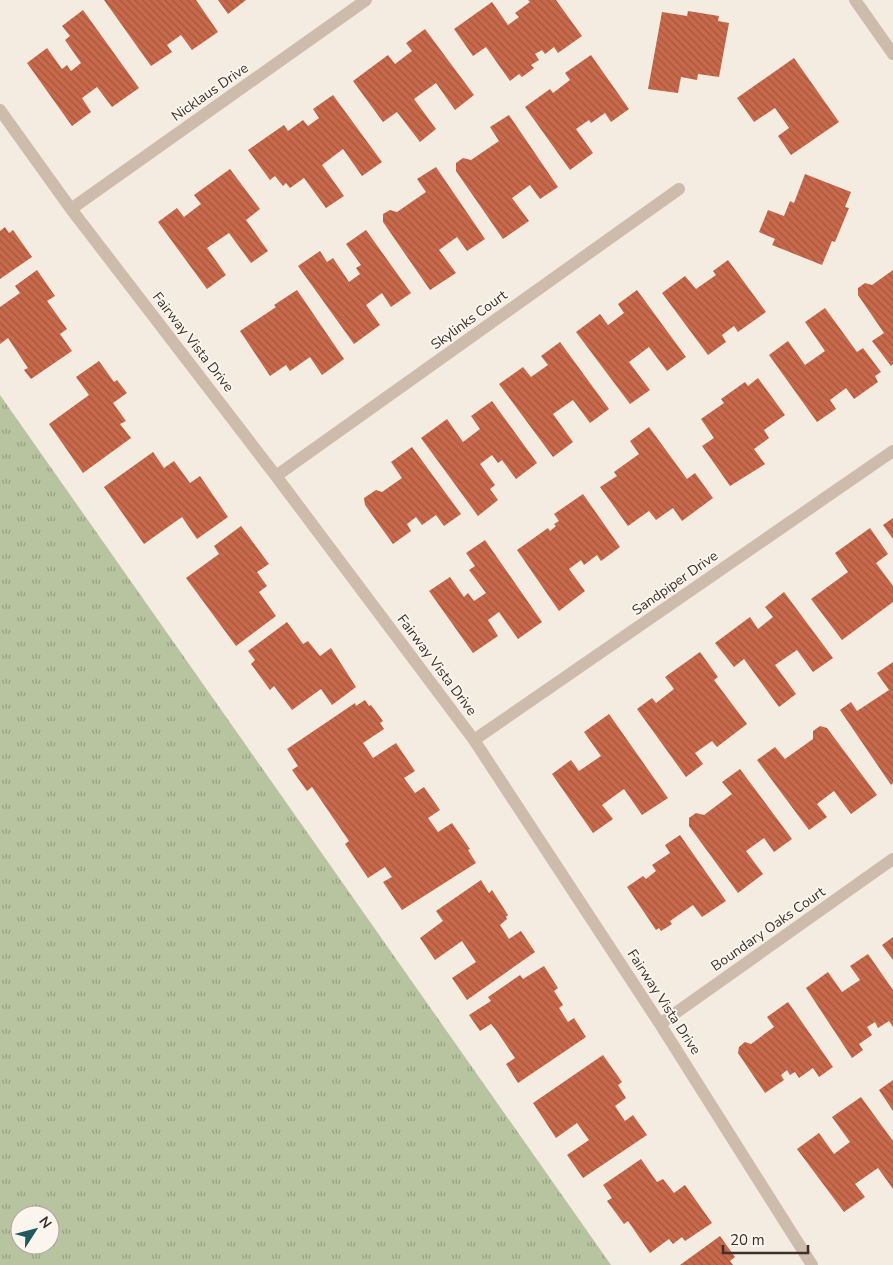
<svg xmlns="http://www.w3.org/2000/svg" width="893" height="1265" viewBox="0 0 893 1265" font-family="'Nunito Sans',sans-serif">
  <defs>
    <pattern id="grass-tufts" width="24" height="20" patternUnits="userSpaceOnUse" patternTransform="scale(1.25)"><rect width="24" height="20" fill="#b8c4a0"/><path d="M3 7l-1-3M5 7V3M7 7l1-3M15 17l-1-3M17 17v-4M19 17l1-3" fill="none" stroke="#97a083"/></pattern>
    <pattern id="building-back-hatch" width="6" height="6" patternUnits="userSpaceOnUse" patternTransform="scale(1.25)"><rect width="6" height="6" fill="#c8694b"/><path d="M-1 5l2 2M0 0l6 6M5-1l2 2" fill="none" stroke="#a4573f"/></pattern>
  </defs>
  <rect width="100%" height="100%" fill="#f4ebe1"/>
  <!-- grass -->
  <path fill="url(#grass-tufts)" fill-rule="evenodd" d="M 0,395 L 611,1265 L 0,1265 ZM 20,1215 L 50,1215 L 50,1245 L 20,1245 Z"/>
  <!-- building -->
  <path fill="url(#building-back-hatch)" d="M 104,0 L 196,0 L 218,32 L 192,50 L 181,35 L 167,45 L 172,52 L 151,66 Z
    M 218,0 L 246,0 L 228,14 Z
    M 528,0 L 556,0 L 582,36 L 558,53 L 554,47 L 545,54 L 542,50 L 535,54 L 539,60 L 531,65 L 534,68 L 522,77 L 519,74 L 510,81 L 486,47 L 473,56 L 454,29 L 492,2 L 508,25 L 519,17 L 515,13 L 530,2 Z
    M 83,10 L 139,88 L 112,107 L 97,87 L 82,98 L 91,112 L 72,126 L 27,63 L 47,48 L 62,69 L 67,65 L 71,71 L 81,63 L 65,40 L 70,36 L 62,26 Z
    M 688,11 L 719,16 L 718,21 L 729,23 L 719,77 L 698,74 L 697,80 L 681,77 L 678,93 L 648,89 L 662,12 L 687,16 Z
    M 425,29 L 474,95 L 455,110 L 436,83 L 414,99 L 436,129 L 420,142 L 397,112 L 383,122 L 353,81 L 388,55 L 395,64 L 412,51 L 406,43 Z
    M 591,55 L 629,109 L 611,122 L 605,113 L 591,123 L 589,120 L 576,129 L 593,153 L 570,170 L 525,107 L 550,89 L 553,93 L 570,80 L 565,73 Z
    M 794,58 L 839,122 L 791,155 L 778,136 L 789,128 L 775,108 L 754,122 L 737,98 Z
    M 333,95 L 382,162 L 362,176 L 343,149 L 322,165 L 344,196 L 326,208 L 304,178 L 290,188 L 286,183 L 283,186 L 275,176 L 270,180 L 248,150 L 284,125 L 288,131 L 303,120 L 308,126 L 319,118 L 313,109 Z
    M 509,115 L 558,187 L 540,199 L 530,185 L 512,198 L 529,221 L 503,239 L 456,171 L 456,163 L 463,158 L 471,160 L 499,141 L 490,127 Z
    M 436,167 L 485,239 L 467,251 L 457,237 L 439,250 L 456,273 L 430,290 L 383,222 L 383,214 L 390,210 L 397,212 L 426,192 L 417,179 Z
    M 230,169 L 260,209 L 246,220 L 268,251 L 251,263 L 229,233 L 207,248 L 226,275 L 207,289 L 158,222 L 177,208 L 184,217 L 201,204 L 194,195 Z
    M 805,174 L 851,192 L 845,207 L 849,208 L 835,242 L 832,241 L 822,265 L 772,245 L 775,239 L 759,232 L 768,210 L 784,216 L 790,201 L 794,203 Z
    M 5,227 L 9,233 L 13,230 L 32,257 L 0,279 L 0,231 Z
    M 366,230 L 411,293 L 391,307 L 382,293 L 366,305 L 380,325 L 354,344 L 298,266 L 320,251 L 327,262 L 333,258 L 349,282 L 360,274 L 356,268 L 361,265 L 346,244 Z
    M 728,260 L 766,312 L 738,332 L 734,326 L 722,335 L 726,342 L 708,355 L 662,293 L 685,276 L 696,289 L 716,275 L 713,271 Z
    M 37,270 L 55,296 L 47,301 L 67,329 L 60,334 L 72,351 L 31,379 L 24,370 L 28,368 L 8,338 L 0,344 L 0,307 L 20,293 L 15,286 Z
    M 893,270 L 893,364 L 891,366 L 872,341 L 884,333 L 858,295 L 858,288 L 865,283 L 872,285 Z
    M 297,290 L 344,359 L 322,375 L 310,357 L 290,371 L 286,365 L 270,376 L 240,331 L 276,307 L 274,305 Z
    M 637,290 L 686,357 L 667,371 L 649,347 L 629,362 L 650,390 L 630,404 L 576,332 L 600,314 L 608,325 L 624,313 L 618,304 Z
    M 825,308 L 857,352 L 863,348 L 881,372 L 875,376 L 878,382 L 854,399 L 846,388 L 830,400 L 836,409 L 817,422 L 769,355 L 788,341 L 805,365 L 825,351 L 805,322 Z
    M 560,342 L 609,409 L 590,423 L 573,400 L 553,414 L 573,442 L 553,457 L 499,384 L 523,367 L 531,377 L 548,365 L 541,356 Z
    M 99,361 L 114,382 L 117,380 L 127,393 L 113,403 L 126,421 L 120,424 L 131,438 L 83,473 L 49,424 L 89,395 L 76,377 Z
    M 758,378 L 785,415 L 764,430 L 769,438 L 754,449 L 765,464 L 730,486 L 702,446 L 714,438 L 701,419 L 724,403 L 721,399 L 745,382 L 748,386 Z
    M 492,401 L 537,463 L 516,479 L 502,460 L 498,463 L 492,455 L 480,464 L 495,485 L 490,489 L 498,500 L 478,516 L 421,438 L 447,419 L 463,442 L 480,429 L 471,416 Z
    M 649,427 L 687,479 L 695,473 L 713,498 L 682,521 L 673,508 L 656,520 L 649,511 L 628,526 L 600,487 L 617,476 L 614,472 L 639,454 L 630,441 Z
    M 412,447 L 461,514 L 444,526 L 436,515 L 422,525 L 416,517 L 407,524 L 411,531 L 393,544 L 365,505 L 364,498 L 376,490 L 382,492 L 402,478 L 391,462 Z
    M 153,452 L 164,468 L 174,461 L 190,483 L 200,476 L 228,517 L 197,539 L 182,517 L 144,544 L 104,487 Z
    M 583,494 L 620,547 L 601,561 L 597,555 L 584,565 L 581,560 L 569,569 L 585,591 L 559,611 L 517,550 L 548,528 L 550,531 L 556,526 L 554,524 L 559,521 L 554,514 Z
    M 893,518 L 893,539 L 883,525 Z
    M 241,526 L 269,564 L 257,572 L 267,586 L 259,592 L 276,616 L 236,646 L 186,578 L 219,554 L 214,546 Z
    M 870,528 L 888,554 L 876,563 L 893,586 L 893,602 L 842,640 L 811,599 L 848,572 L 835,553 Z
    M 485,540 L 542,622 L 518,639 L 499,612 L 488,620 L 498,636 L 473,653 L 429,591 L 450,577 L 464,597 L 468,593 L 474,601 L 486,593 L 469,570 L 475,566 L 466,553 Z
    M 784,592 L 833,658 L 813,672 L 797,650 L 775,665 L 796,694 L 779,707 L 744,659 L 734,667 L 715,643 L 750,617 L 758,629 L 773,617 L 765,607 Z
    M 287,622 L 303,644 L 308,641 L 320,656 L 331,648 L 356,687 L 332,705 L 321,689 L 292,710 L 274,686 L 270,690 L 251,664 L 255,660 L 248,651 Z
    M 700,652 L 718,677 L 714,680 L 747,724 L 717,747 L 712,741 L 695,753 L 703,764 L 686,777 L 637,709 L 652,698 L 656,703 L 674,689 L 665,677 Z
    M 893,662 L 893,783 L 891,785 L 840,710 L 851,702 L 857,711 L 889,690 L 877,673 Z
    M 365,700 L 369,706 L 371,705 L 383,721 L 380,723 L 384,729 L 363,743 L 373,758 L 396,743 L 415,771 L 404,778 L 415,793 L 424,787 L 440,810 L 428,818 L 438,832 L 452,823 L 470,849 L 468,850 L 476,863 L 402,910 L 383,882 L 392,877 L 385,867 L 368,878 L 345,844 L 349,841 L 312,787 L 307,791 L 292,770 L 298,766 L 287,749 L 355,703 L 356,706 Z
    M 609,714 L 668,798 L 642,815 L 624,789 L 602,805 L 613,819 L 593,833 L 552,774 L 571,760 L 579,771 L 601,756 L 584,732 Z
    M 820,726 L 827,728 L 877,795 L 851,814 L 834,791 L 817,804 L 827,817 L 809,830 L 757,760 L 775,747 L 785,759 L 813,739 L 813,731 Z
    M 740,769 L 792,839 L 774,852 L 764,838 L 746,851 L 763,874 L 738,893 L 689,826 L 689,818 L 696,813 L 704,815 L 732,794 L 722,782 Z
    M 680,835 L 726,901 L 702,917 L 693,905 L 670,921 L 672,924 L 661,931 L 659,928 L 656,930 L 627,887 L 643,876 L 646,879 L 656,871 L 652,865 L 670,853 L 665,845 Z
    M 481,880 L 489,893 L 492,890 L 508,915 L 506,917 L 507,919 L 500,925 L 509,939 L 521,931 L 535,952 L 467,1000 L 452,978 L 476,962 L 462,941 L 435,960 L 420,938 L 443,921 L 436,911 Z
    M 893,937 L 893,960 L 882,945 Z
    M 868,954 L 893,990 L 893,1027 L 889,1021 L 878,1028 L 875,1022 L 867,1027 L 872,1035 L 859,1044 L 863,1050 L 852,1058 L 806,988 L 828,972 L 842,992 L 860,980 L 850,966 Z
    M 544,966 L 558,988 L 554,991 L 563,1005 L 559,1008 L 568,1022 L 574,1018 L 586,1037 L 518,1083 L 506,1064 L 515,1058 L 496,1030 L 491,1024 L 480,1031 L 469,1015 L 491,1001 L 488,997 L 520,975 L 523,979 Z
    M 788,1002 L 833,1067 L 819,1077 L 813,1068 L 799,1078 L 795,1072 L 790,1075 L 787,1070 L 781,1075 L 784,1080 L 765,1093 L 738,1053 L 739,1047 L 745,1042 L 751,1044 L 774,1027 L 767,1017 Z
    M 603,1055 L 622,1082 L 618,1085 L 626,1098 L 615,1106 L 625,1121 L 633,1115 L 647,1135 L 583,1178 L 567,1155 L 589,1140 L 577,1123 L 556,1138 L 533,1103 Z
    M 893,1080 L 893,1111 L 879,1090 Z
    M 861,1097 L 893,1141 L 893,1189 L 878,1168 L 855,1184 L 865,1197 L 844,1212 L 797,1149 L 819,1133 L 834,1154 L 850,1142 L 832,1117 Z
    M 641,1159 L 657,1182 L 663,1179 L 674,1193 L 685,1185 L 712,1223 L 685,1241 L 682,1237 L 673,1244 L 669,1239 L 650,1253 L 628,1221 L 624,1224 L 607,1201 L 612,1198 L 603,1185 Z
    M 720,1236 L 735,1257 L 730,1261 L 733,1265 L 680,1265 Z"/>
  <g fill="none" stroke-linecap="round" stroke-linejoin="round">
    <!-- minor -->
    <path stroke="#cdbbac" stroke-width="12" d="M 0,110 L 71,209 L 276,476 L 474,740 L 660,1024 L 812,1265
      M 71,209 L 366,0
      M 276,476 L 679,189
      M 474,740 L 893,451
      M 660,1024 L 893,859"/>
    <!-- tertiary -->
    <path stroke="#cdbbac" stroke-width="12" d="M 855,0 L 893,54"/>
  </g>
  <g text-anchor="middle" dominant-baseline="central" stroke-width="4" stroke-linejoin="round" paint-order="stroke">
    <!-- street labels -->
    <g font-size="14" fill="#3b302b" stroke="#fbf5ee">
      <text transform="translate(210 92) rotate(-35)">Nicklaus Drive</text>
      <text transform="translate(469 320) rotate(-36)">Skylinks Court</text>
      <text transform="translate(193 342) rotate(52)">Fairway Vista Drive</text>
      <text transform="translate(675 583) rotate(-35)">Sandpiper Drive</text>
      <text transform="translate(437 665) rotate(53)">Fairway Vista Drive</text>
      <text transform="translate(768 929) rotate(-35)">Boundary Oaks Court</text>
      <text transform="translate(664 1002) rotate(57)">Fairway Vista Drive</text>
    </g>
  </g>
  <!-- north arrow -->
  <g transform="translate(35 1230) rotate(54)"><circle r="24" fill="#fbf5ee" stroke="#aea6a0"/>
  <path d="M0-4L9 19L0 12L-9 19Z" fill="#1f5a5e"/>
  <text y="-8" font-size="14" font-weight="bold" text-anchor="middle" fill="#3b302b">N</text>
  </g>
  <!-- scale -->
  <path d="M723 1245v8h85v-8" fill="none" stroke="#3b302b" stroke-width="2.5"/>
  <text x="730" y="1245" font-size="15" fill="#3b302b" stroke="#fbf5ee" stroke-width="4" paint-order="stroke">20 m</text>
</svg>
